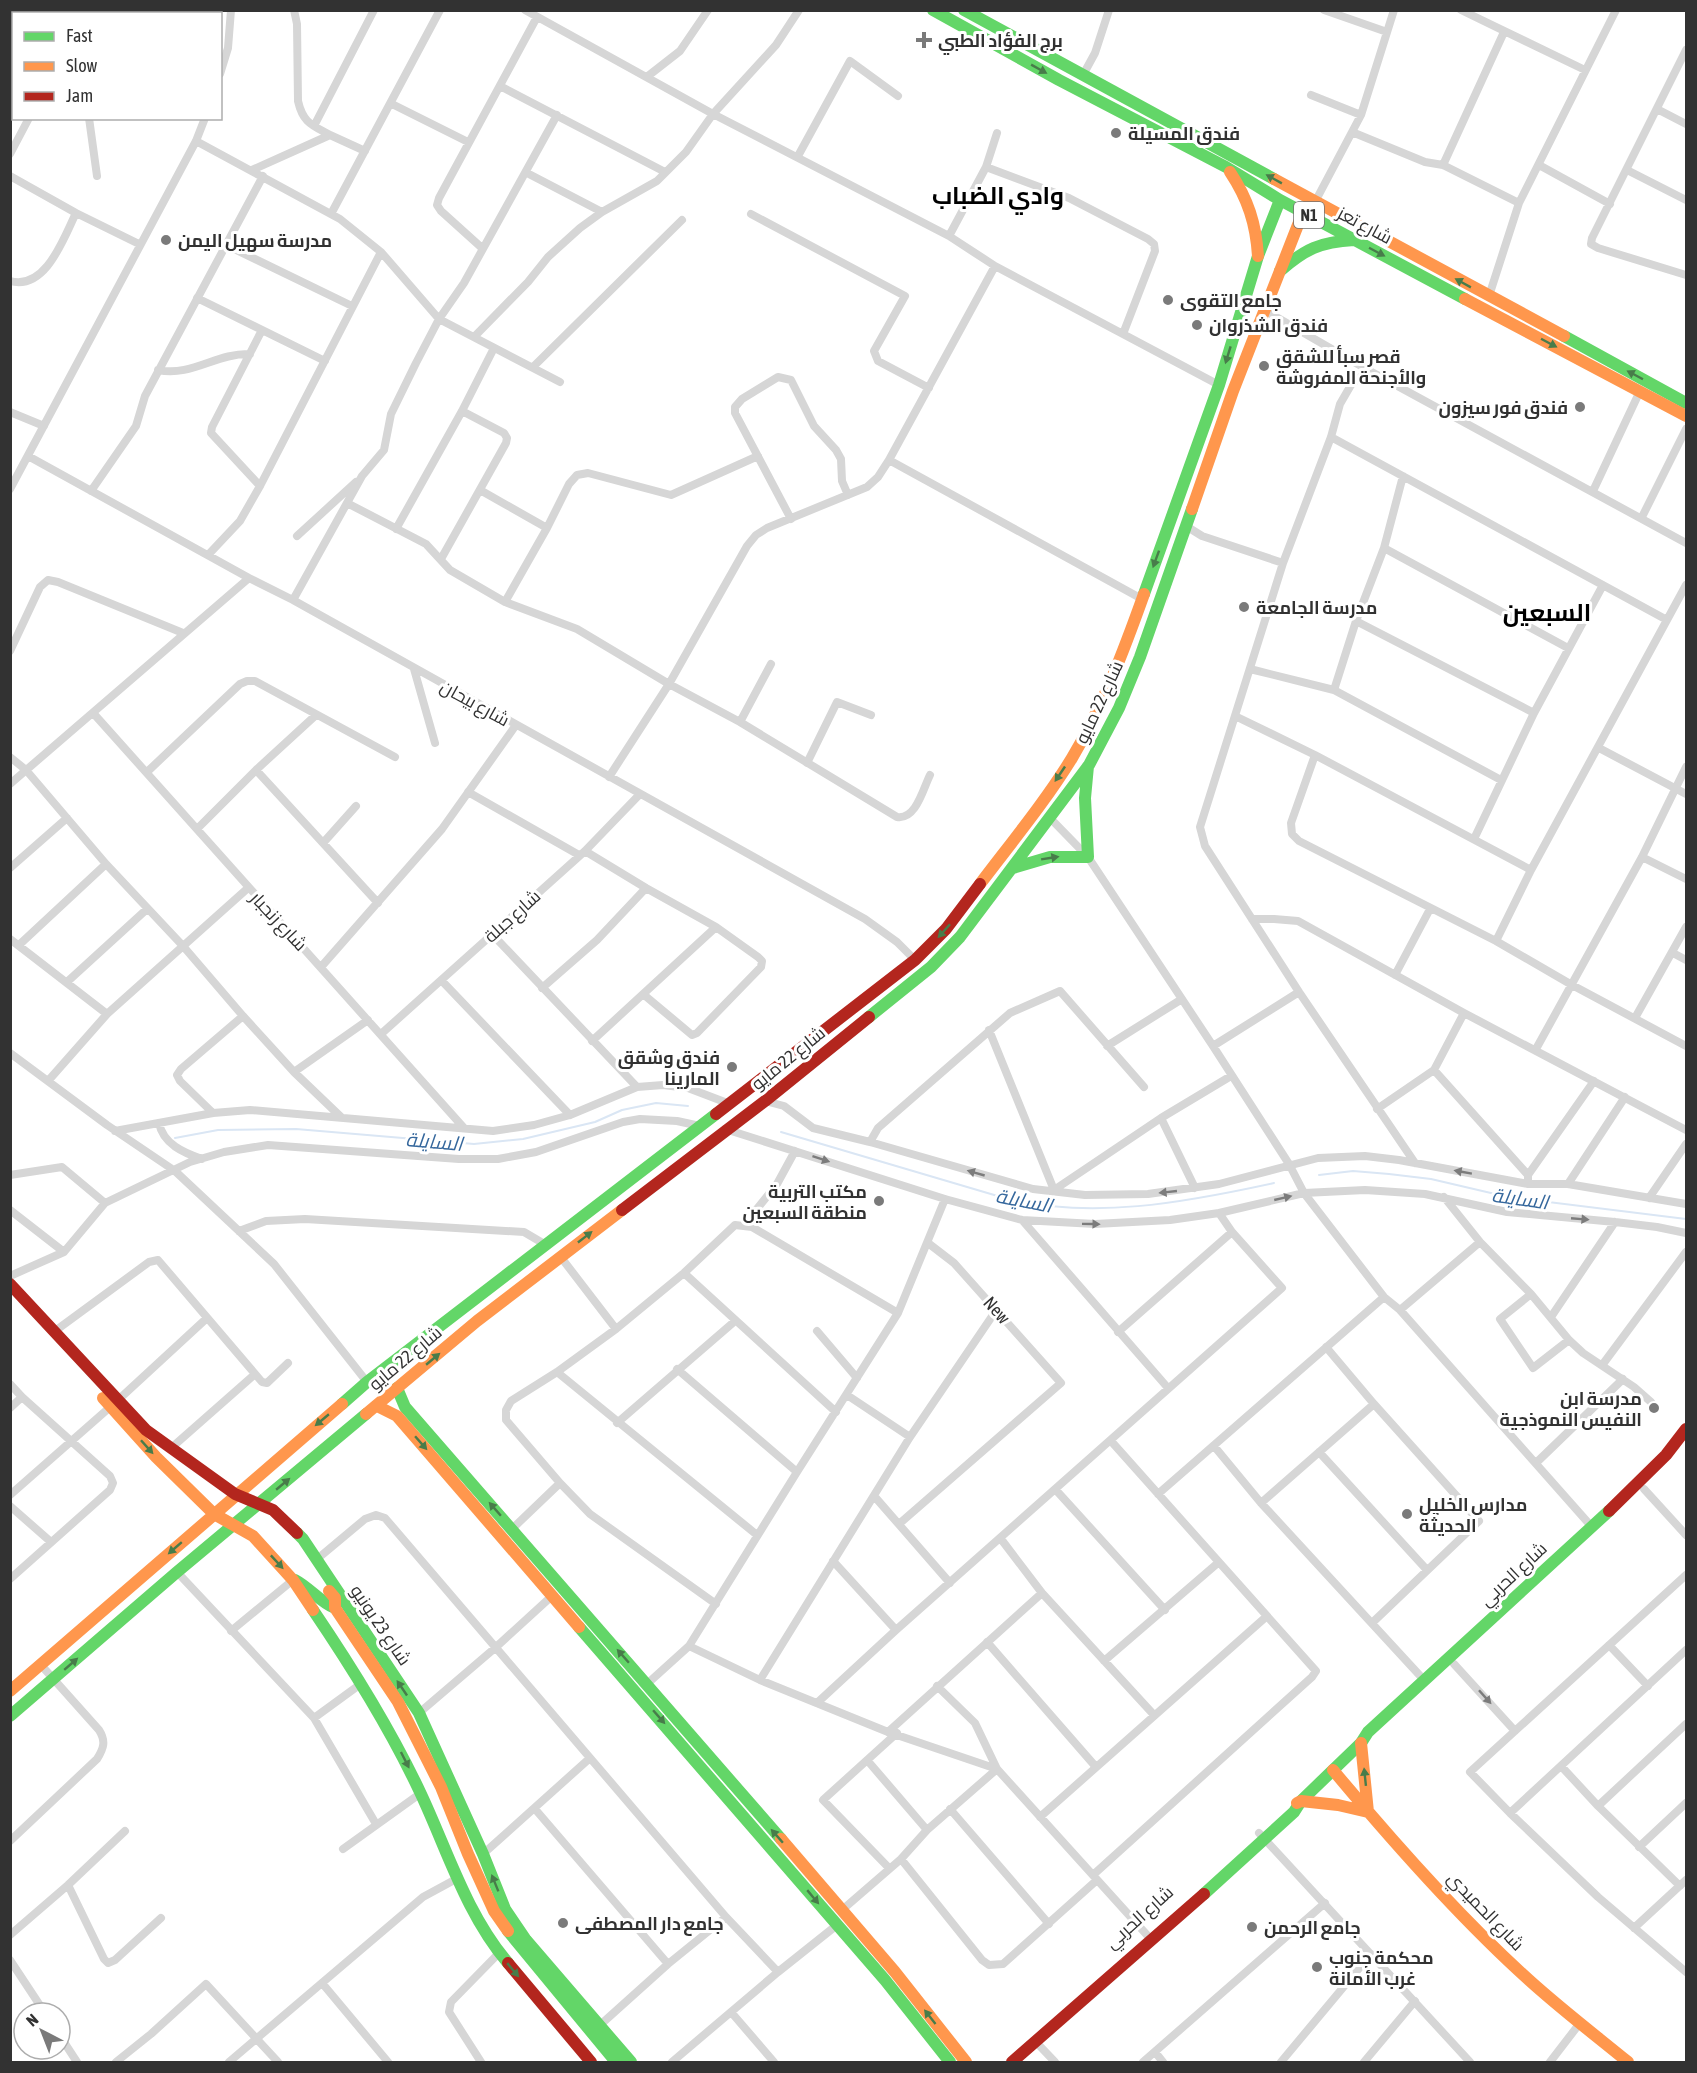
<svg xmlns="http://www.w3.org/2000/svg" width="1697" height="2073" viewBox="0 0 1697 2073" font-family="'Asap Condensed',Cairo,sans-serif">
  <rect width="100%" height="100%" fill="#fff"/>
  <g fill="none" stroke-linecap="round" stroke-linejoin="round">
    <!-- stream -->
    <path stroke="#dae6f4" stroke-width="2" d="M 781,1132 L 1001,1197 C 1089,1221 1187,1202 1274,1183
      M 175,1138 L 218,1130 L 296,1129 L 474,1144 L 523,1139 L 595,1122 L 622,1110 L 656,1103 L 688,1106
      M 1319,1175 L 1353,1171 L 1389,1174 L 1431,1179 L 1508,1197 L 1686,1219"/>
    <!-- street -->
    <path stroke="#d6d6d6" stroke-width="8" d="M 294,10 L 297,24 L 298,101 C 303,123 312,125 330,135
      M 525,10 L 713,114 L 949,236 L 995,266 L 1219,385
      M 1324,10 L 1387,32
      M 1461,10 L 1585,70
      M 82,14 L 84,10
      M 144,14 L 144,10
      M 1686,50 L 1592,238 L 1591,244 L 1598,248 L 1686,275
      M 10,51 L 14,52
      M 220,74 L 228,48 L 231,10
      M 1083,75 L 1095,53 L 1109,10
      M 648,76 L 680,51 L 708,10
      M 500,86 L 665,172
      M 1311,95 L 1361,115
      M 392,104 L 468,142
      M 1657,109 L 1686,124
      M 89,118 L 97,176
      M 314,126 L 374,10
      M 1352,132 L 1425,162 L 1443,165 L 1519,203
      M 196,141 L 340,219 L 381,252 L 439,319 L 560,382
      M 10,154 L 29,118
      M 798,156 L 850,61 L 898,96
      M 1443,165 L 1504,32
      M 1539,165 L 1610,204
      M 986,167 L 1069,198 L 1148,239 L 1154,244 L 1155,251 L 1123,334
      M 252,170 L 330,135 L 365,151
      M 1627,170 L 1686,200
      M 527,173 L 602,212
      M 10,176 L 76,213 L 139,244
      M 1315,202 L 1361,115 L 1394,10
      M 331,214 L 440,10
      M 751,214 L 905,296 L 874,351 L 878,361 L 929,388
      M 949,236 L 986,167 L 997,133
      M 226,245 L 352,306
      M 482,248 L 441,211 L 437,205 L 439,198 L 537,17
      M 10,281 C 46,291 64,237 76,213
      M 1489,296 L 1519,203 L 1616,10
      M 197,298 L 325,361
      M 1264,310 L 1368,370 L 1686,543
      M 474,337 L 528,282 L 548,257 L 580,228 L 602,212 L 657,181 L 686,152 L 713,114 L 776,45 L 799,10
      M 533,367 L 682,220
      M 158,370 C 192,377 216,353 250,354
      M 1368,370 L 1351,385 L 1340,404 L 1331,437 L 1283,563 L 1200,827 L 1205,846 L 1299,992 L 1415,1163
      M 10,412 L 44,426
      M 1331,437 L 1667,620
      M 28,456 L 249,578 L 293,600 L 865,919 L 897,942 L 915,960
      M 889,460 L 1142,599
      M 260,486 L 211,433 L 212,427 L 262,330
      M 10,489 L 196,141 L 205,118
      M 480,490 L 547,528
      M 91,491 L 136,426 L 145,396 L 263,176
      M 1593,491 L 1640,391
      M 347,503 L 426,544 L 450,570 L 505,602 L 577,629 L 669,684 L 740,722 L 897,817 C 916,820 923,789 930,775
      M 1642,517 L 1686,429
      M 791,519 L 735,413 L 735,407 L 742,399 L 778,377 L 791,380 L 814,426 L 836,450 L 841,459 L 842,481 L 848,495
      M 1186,526 L 1202,536 L 1283,563
      M 396,529 L 462,411 L 494,348
      M 297,536 L 356,482
      M 1384,548 L 1568,648
      M 208,555 L 240,521 L 260,486 L 381,252
      M 441,559 L 506,443 L 507,438 L 504,433 L 462,411
      M 293,600 L 362,476 L 384,450 L 391,414 L 416,363 L 439,319 L 464,283 L 557,115
      M 505,602 L 547,528 L 569,484 L 577,475 L 588,473 L 671,495 L 758,456
      M 1356,621 L 1534,713
      M 10,651 L 40,587 L 48,580 L 58,582 L 183,633
      M 414,669 L 435,743
      M 1250,669 L 1334,690 L 1501,780
      M 1334,690 L 1356,621 L 1384,548 L 1403,476
      M 94,714 L 464,1128
      M 1235,716 L 1315,755 L 1531,870
      M 740,722 L 771,664
      M 1599,748 L 1686,794
      M 1315,755 L 1291,823 L 1292,834 L 1299,841 L 1496,941 L 1572,985 L 1686,1046
      M 10,757 L 26,770 L 106,864 L 183,946 L 243,1016 L 294,1072 L 341,1117
      M 807,763 L 837,702 L 871,715
      M 256,770 L 378,903
      M 147,772 L 240,684 L 247,681 L 255,681 L 395,757
      M 609,777 L 669,684 L 747,546 L 756,535 L 767,528 L 867,487 L 878,477 L 889,460 L 995,266
      M 10,784 L 249,578
      M 468,792 L 579,855
      M 1050,818 L 1088,857 L 1213,1046 L 1289,1164 L 1304,1193 L 1384,1297 L 1400,1310 L 1591,1526
      M 197,829 L 256,770 L 316,715
      M 1474,839 L 1534,713 L 1603,585
      M 323,843 L 356,806
      M 585,851 L 646,888 L 716,927 L 758,957 L 762,961 L 761,967 L 697,1033 L 692,1035 L 643,994
      M 1642,857 L 1686,879
      M 10,868 L 67,818
      M 1252,919 L 1274,919 L 1298,921 L 1464,1013 L 1686,1130
      M 492,934 L 637,1087
      M 10,939 L 107,1014
      M 1496,941 L 1531,870 L 1686,585
      M 19,945 L 106,864
      M 1673,953 L 1686,960
      M 321,967 L 442,829 L 516,725
      M 1395,975 L 1430,909
      M 442,981 L 570,1115
      M 67,982 L 147,909
      M 542,988 L 597,940 L 646,888
      M 1635,1018 L 1686,927
      M 989,1030 L 1054,1190 L 1161,1118 L 1231,1076
      M 381,1034 L 585,851 L 640,794
      M 592,1041 L 716,927
      M 1107,1046 L 1182,999
      M 1213,1046 L 1299,992
      M 1536,1049 L 1642,857 L 1686,767
      M 10,1053 L 107,1125 L 175,1171 L 274,1264 L 367,1382
      M 1434,1070 L 1528,1175 L 1528,1184
      M 294,1072 L 368,1020
      M 48,1081 L 107,1014 L 248,888
      M 765,1101 L 784,1106 L 813,1128 L 870,1142 L 1033,1189 L 1085,1195 L 1148,1194 L 1219,1184 L 1318,1158 L 1365,1156 L 1399,1160 L 1528,1184 L 1568,1184 L 1686,1204
      M 1377,1109 L 1434,1070 L 1464,1013
      M 213,1113 L 180,1081 L 177,1075 L 181,1069 L 243,1016
      M 1161,1118 L 1195,1188
      M 159,1123 C 163,1144 184,1153 202,1159
      M 725,1129 L 945,1199 L 1022,1220 L 1095,1224 L 1170,1220 L 1219,1213 L 1304,1193 L 1365,1190 L 1425,1194 L 1507,1212 L 1615,1222 L 1657,1227 L 1686,1233
      M 115,1131 L 213,1113 L 250,1110 L 493,1131 L 534,1125 L 570,1115 L 637,1087 L 663,1085 L 688,1088 L 730,1104
      M 870,1142 L 878,1128 L 1010,1013 L 1060,991 L 1144,1087
      M 10,1175 L 62,1167 L 105,1203
      M 1528,1175 L 1594,1081
      M 1568,1184 L 1625,1097
      M 1444,1197 L 1480,1242 L 1531,1294 L 1569,1340 L 1583,1353 L 1634,1387 L 1651,1402
      M 1649,1198 L 1686,1144
      M 10,1210 L 64,1252
      M 1022,1220 L 1168,1388
      M 744,1225 L 777,1184 L 795,1151
      M 239,1231 L 266,1221 L 305,1219 L 524,1232 L 546,1245
      M 560,1256 L 616,1329
      M 684,1273 L 836,1412
      M 10,1276 L 64,1252 L 105,1203 L 190,1162 L 224,1152 L 268,1145 L 459,1159 L 498,1159 L 536,1152 L 623,1122 L 640,1119 L 677,1121 L 700,1126
      M 1531,1294 L 1500,1319 L 1533,1368 L 1569,1340
      M 1400,1310 L 1480,1242
      M 1551,1317 L 1615,1222
      M 55,1331 L 149,1262 L 158,1260 L 262,1382 L 267,1383 L 288,1363
      M 817,1331 L 857,1378
      M 1118,1332 L 1232,1232
      M 1326,1347 L 1374,1404 L 1479,1521 L 1372,1623
      M 1603,1364 L 1686,1252
      M 677,1369 L 797,1472
      M 557,1372 L 757,1535
      M 10,1384 L 22,1397 L 110,1476 L 113,1483 L 110,1490 L 10,1579
      M 847,1395 L 910,1437
      M 10,1408 L 22,1397
      M 617,1423 L 735,1321
      M 1214,1446 L 1261,1503 L 1424,1680
      M 170,1449 L 254,1375
      M 1319,1452 L 1427,1570
      M 1536,1463 L 1623,1379
      M 1055,1489 L 1165,1610
      M 1644,1489 L 1686,1535
      M 1158,1494 L 1384,1297
      M 10,1495 L 117,1401 L 207,1318
      M 875,1497 L 950,1583
      M 1261,1503 L 1374,1404
      M 10,1506 L 51,1542
      M 899,1524 L 1061,1383 L 954,1263 L 928,1243
      M 512,1529 L 560,1483
      M 1001,1539 L 1042,1593 L 1154,1715
      M 316,1560 L 365,1519 L 376,1515 L 385,1518 L 726,1917 L 778,1972
      M 833,1561 L 896,1630
      M 177,1572 L 314,1718 L 376,1824
      M 1686,1575 L 1470,1772 L 1510,1813 L 1598,1897 L 1686,1972
      M 716,1604 L 590,1514 L 560,1483 L 506,1420 L 506,1410 L 511,1401 L 557,1372 L 616,1329 L 684,1273 L 735,1225 L 752,1227 L 898,1313
      M 231,1631 L 293,1580
      M 987,1642 L 1096,1767
      M 1609,1645 L 1648,1686
      M 689,1646 L 760,1680 L 888,1732 L 997,1769
      M 1104,1661 L 1219,1562
      M 1454,1664 L 1515,1731
      M 760,1680 L 910,1437 L 997,1309
      M 647,1684 L 689,1646 L 797,1472 L 898,1313 L 945,1199
      M 937,1686 L 975,1723 L 997,1769 L 1147,1935
      M 817,1703 L 896,1630 L 1282,1288 L 1232,1232 L 1219,1213
      M 419,1713 L 495,1648 L 553,1595
      M 314,1718 L 362,1683
      M 888,1732 L 1042,1593
      M 867,1760 L 927,1830
      M 1561,1766 L 1598,1806 L 1680,1886
      M 1598,1806 L 1686,1724
      M 535,1809 L 668,1964
      M 950,1809 L 1049,1924
      M 1510,1813 L 1686,1650
      M 1040,1817 L 1267,1616
      M 1259,1833 L 1470,2062
      M 10,1841 L 97,1759 C 104,1748 106,1741 99,1730 L 41,1665
      M 1639,1847 L 1686,1803
      M 343,1849 L 421,1793
      M 483,1854 L 590,1758
      M 901,1859 L 982,1960 L 989,1965 L 1003,1964 L 1097,1880
      M 889,1868 L 823,1800 L 897,1733
      M 1093,1875 L 1312,1677 L 1316,1671 L 1111,1441
      M 68,1885 L 104,1959 L 108,1963 L 115,1960 L 161,1918
      M 842,1910 L 901,1859 L 927,1830 L 997,1769
      M 1634,1928 L 1686,1880
      M 10,1935 L 68,1885 L 125,1831
      M 10,1960 L 45,2013
      M 322,1983 L 388,2062
      M 731,2012 L 774,2062
      M 599,2026 L 668,1964 L 726,1917
      M 60,2036 L 77,2062
      M 1036,2042 L 1055,2062
      M 1155,2052 L 1163,2062
      M 116,2062 L 151,2034 L 206,1984 L 278,2062
      M 229,2062 L 423,1897 L 458,1878
      M 481,2062 L 449,2012 L 451,2002 L 499,1953
      M 672,2062 L 778,1972 L 837,1925
      M 1143,2062 L 1325,1903
      M 1281,2062 L 1371,1954
      M 1364,2062 L 1415,2001
      M 1550,2062 L 1580,2023"/>
    <!-- fast -->
    <path stroke="#63d668" stroke-width="12" d="M 933,10 L 1059,80 L 1226,167 L 1280,200 L 1465,299
      M 964,10 L 1274,179
      M 1280,271 C 1305,249 1320,242 1354,240
      M 1564,336 L 1686,403
      M 1144,594 L 1219,385 L 1258,256 L 1280,200
      M 1013,868 L 1050,857 L 1088,857 L 1085,798 L 1088,766
      M 869,1017 L 931,967 L 960,937 L 1089,765 L 1119,708 L 1140,657 L 1192,509
      M 397,1388 L 405,1407 L 781,1839
      M 342,1404 L 367,1382 L 716,1114
      M 297,1533 L 303,1539 L 419,1713 L 483,1854 L 505,1909 L 526,1940 L 631,2062
      M 295,1580 C 310,1588 320,1602 335,1608
      M 313,1610 C 353,1669 390,1728 420,1792 C 447,1849 466,1914 508,1963
      M 579,1627 L 885,1980 L 950,2062
      M 10,1716 L 177,1572 L 366,1414
      M 1204,1894 L 1294,1812 L 1301,1801 L 1361,1743 L 1368,1732 L 1609,1511
      M 508,1931 L 616,2062"/>
    <!-- slow -->
    <path stroke="#ff974d" stroke-width="12" d="M 1230,172 C 1248,199 1256,224 1258,256
      M 1274,179 L 1564,336
      M 1465,299 L 1686,416
      M 1192,509 L 1233,391 L 1303,212
      M 980,884 C 1011,843 1045,802 1072,758 C 1103,706 1124,650 1144,594
      M 103,1398 L 156,1457 L 214,1514 L 253,1536 L 293,1580 L 313,1610
      M 377,1406 L 397,1416 L 579,1627
      M 366,1414 L 477,1321 L 622,1210
      M 329,1591 L 335,1598 L 335,1608 L 398,1702 L 441,1787 L 468,1854 L 494,1911 L 508,1931
      M 10,1691 L 342,1404
      M 1333,1770 C 1393,1842 1460,1918 1529,1980 C 1561,2009 1595,2035 1628,2062
      M 1297,1803 L 1301,1801 L 1338,1805 L 1368,1812 L 1361,1743
      M 781,1839 L 895,1972 L 966,2062"/>
    <!-- jam -->
    <path stroke="#b3261e" stroke-width="12" d="M 716,1114 L 915,960 L 946,929 L 980,884
      M 622,1210 L 765,1101 L 869,1017
      M 10,1284 L 146,1430 L 235,1494 L 273,1510 L 297,1533
      M 1609,1511 L 1666,1455 L 1686,1429
      M 508,1963 L 591,2062
      M 1012,2062 L 1204,1894"/>
  </g>
  <!-- one-way arrows -->
  <defs><path id="oneway-solid" d="M-6-.8H1V-3.2L6.5 0L1 3.2V.8H-6Z" transform="scale(1.5)"/></defs>
  <g fill="#487c4a">
    <use href="#oneway-solid" transform="translate(1039 69) rotate(29)"/>
    <use href="#oneway-solid" transform="translate(1274 179) rotate(-151)"/>
    <use href="#oneway-solid" transform="translate(1377 252) rotate(28)"/>
    <use href="#oneway-solid" transform="translate(1463 283) rotate(-151)"/>
    <use href="#oneway-solid" transform="translate(1549 343) rotate(28)"/>
    <use href="#oneway-solid" transform="translate(1228 355) rotate(107)"/>
    <use href="#oneway-solid" transform="translate(1635 375) rotate(-152)"/>
    <use href="#oneway-solid" transform="translate(1156 559) rotate(110)"/>
    <use href="#oneway-solid" transform="translate(1060 774) rotate(124)"/>
    <use href="#oneway-solid" transform="translate(1050 858) rotate(-9)"/>
    <use href="#oneway-solid" transform="translate(944 931) rotate(132)"/>
    <use href="#oneway-solid" transform="translate(585 1237) rotate(-38)"/>
    <use href="#oneway-solid" transform="translate(433 1359) rotate(-40)"/>
    <use href="#oneway-solid" transform="translate(322 1420) rotate(140)"/>
    <use href="#oneway-solid" transform="translate(421 1443) rotate(49)"/>
    <use href="#oneway-solid" transform="translate(147 1447) rotate(48)"/>
    <use href="#oneway-solid" transform="translate(283 1484) rotate(-40)"/>
    <use href="#oneway-solid" transform="translate(495 1509) rotate(-131)"/>
    <use href="#oneway-solid" transform="translate(175 1548) rotate(139)"/>
    <use href="#oneway-solid" transform="translate(277 1562) rotate(47)"/>
    <use href="#oneway-solid" transform="translate(623 1656) rotate(-131)"/>
    <use href="#oneway-solid" transform="translate(71 1664) rotate(-41)"/>
    <use href="#oneway-solid" transform="translate(402 1688) rotate(-124)"/>
    <use href="#oneway-solid" transform="translate(659 1717) rotate(49)"/>
    <use href="#oneway-solid" transform="translate(405 1760) rotate(63)"/>
    <use href="#oneway-solid" transform="translate(1365 1777) rotate(-96)"/>
    <use href="#oneway-solid" transform="translate(777 1836) rotate(-131)"/>
    <use href="#oneway-solid" transform="translate(495 1883) rotate(-112)"/>
    <use href="#oneway-solid" transform="translate(813 1897) rotate(50)"/>
    <use href="#oneway-solid" transform="translate(513 1970) rotate(50)"/>
    <use href="#oneway-solid" transform="translate(930 2017) rotate(-128)"/>
  </g>
  <g fill="#7c7c7c">
    <use href="#oneway-solid" transform="translate(821 1159) rotate(18)"/>
    <use href="#oneway-solid" transform="translate(1463 1172) rotate(-170)"/>
    <use href="#oneway-solid" transform="translate(976 1173) rotate(-164)"/>
    <use href="#oneway-solid" transform="translate(1168 1192) rotate(174)"/>
    <use href="#oneway-solid" transform="translate(1283 1198) rotate(-13)"/>
    <use href="#oneway-solid" transform="translate(1580 1219) rotate(5)"/>
    <use href="#oneway-solid" transform="translate(1091 1224) rotate(1)"/>
    <use href="#oneway-solid" transform="translate(1485 1697) rotate(48)"/>
  </g>
  <!-- markers -->
  <g fill="#7a7a7a" stroke="#fff" stroke-width="2">
    <path d="M921 31h6v6h6v6h-6v6h-6v-6h-6v-6h6z"/>
    <circle cx="1116" cy="133" r="6"/>
    <circle cx="166" cy="240" r="6"/>
    <circle cx="1168" cy="300" r="6"/>
    <circle cx="1197" cy="325" r="6"/>
    <circle cx="1264" cy="366" r="6"/>
    <circle cx="1580" cy="407" r="6"/>
    <circle cx="1244" cy="607" r="6"/>
    <circle cx="732" cy="1067" r="6"/>
    <circle cx="879" cy="1201" r="6"/>
    <circle cx="1654" cy="1408" r="6"/>
    <circle cx="1407" cy="1514" r="6"/>
    <circle cx="563" cy="1923" r="6"/>
    <circle cx="1252" cy="1927" r="6"/>
    <circle cx="1317" cy="1967" r="6"/>
  </g>
  <g text-anchor="middle" dominant-baseline="central" stroke-width="6" stroke-linejoin="round" paint-order="stroke">
    <!-- shield labels -->
    <rect fill="#fff" stroke="#707070" stroke-width="1.5" x="1294" y="202" width="30" height="26" rx="4.5"/>
    <g font-size="16" font-weight="bold" fill="#323232">
      <text x="1309" y="215">N1</text>
    </g>
    <!-- poi labels -->
    <g font-size="18" font-weight="bold" fill="#323232" stroke="#fff" text-anchor="start">
      <text x="938" y="40">برج الفؤاد الطبي</text>
      <text x="1128" y="133">فندق المسيلة</text>
      <text x="178" y="240">مدرسة سهيل اليمن</text>
      <text x="1180" y="300">جامع التقوى</text>
      <text x="1209" y="325">فندق الشذروان</text>
      <text x="1276" y="356">قصر سبأ للشقق<tspan x="1276" dy="21">والأجنحة المفروشة</tspan></text>
      <text x="1568" y="407" text-anchor="end">فندق فور سيزون</text>
      <text x="1256" y="607">مدرسة الجامعة</text>
      <text x="720" y="1057" text-anchor="end">فندق وشقق<tspan x="720" dy="21">المارينا</tspan></text>
      <text x="867" y="1191" text-anchor="end">مكتب التربية<tspan x="867" dy="21">منطقة السبعين</tspan></text>
      <text x="1642" y="1398" text-anchor="end">مدرسة ابن<tspan x="1642" dy="21">النفيس النموذجية</tspan></text>
      <text x="1419" y="1504">مدارس الخليل<tspan x="1419" dy="21">الحديثة</tspan></text>
      <text x="575" y="1923">جامع دار المصطفى</text>
      <text x="1264" y="1927">جامع الرحمن</text>
      <text x="1329" y="1957">محكمة جنوب<tspan x="1329" dy="21">غرب الأمانة</tspan></text>
    </g>
    <!-- street labels -->
    <g font-size="18" fill="#323232" stroke="#fff">
      <text transform="translate(1365 225) rotate(28)">شارع تعز</text>
      <text transform="translate(1099 702) rotate(-65)">شارع 22 مايو</text>
      <text transform="translate(475 703) rotate(29)">شارع بيحان</text>
      <text transform="translate(512 916) rotate(-42)">شارع جبلة</text>
      <text transform="translate(279 921) rotate(47)">شارع زنجبار</text>
      <text transform="translate(788 1058) rotate(-39)">شارع 22 مايو</text>
      <text transform="translate(997 1310) rotate(48)">New</text>
      <text transform="translate(405 1358) rotate(-40)">شارع 22 مايو</text>
      <text transform="translate(1513 1574) rotate(-43)">شارع الحربي</text>
      <text transform="translate(381 1625) rotate(56)">شارع 23 يونيو</text>
      <text transform="translate(1486 1911) rotate(46)">شارع الحميدي</text>
      <text transform="translate(1139 1917) rotate(-42)">شارع الحربي</text>
    </g>
    <!-- water labels -->
    <g font-size="20" font-style="italic" fill="#36689d" stroke="#fff">
      <text transform="translate(434 1141) rotate(5)">السايلة</text>
      <text transform="translate(1520 1198) rotate(8)">السايلة</text>
      <text transform="translate(1024 1200) rotate(11)">السايلة</text>
    </g>
    <!-- district labels -->
    <g font-size="24" font-weight="bold" fill="#000" stroke="#fff">
      <text x="998" y="195">وادي الضباب</text>
      <text x="1547" y="612">السبعين</text>
    </g>
  </g>
  <!-- border -->
  <rect width="1697" height="2073" fill="none" stroke="#323232" stroke-width="24"/>
  <!-- legend -->
  <rect x="12" y="12" width="210" height="108" fill="#ffffff" stroke="#adadad" stroke-width="1.5"/>
  <rect x="24" y="32" width="30" height="9" fill="#63d668" stroke="#adadad" stroke-width="1.5"/>
  <text x="66" y="42" font-size="18" fill="#323232">Fast</text>
  <rect x="24" y="62" width="30" height="9" fill="#ff974d" stroke="#adadad" stroke-width="1.5"/>
  <text x="66" y="72" font-size="18" fill="#323232">Slow</text>
  <rect x="24" y="92" width="30" height="9" fill="#b3261e" stroke="#adadad" stroke-width="1.5"/>
  <text x="66" y="102" font-size="18" fill="#323232">Jam</text>
  <!-- north arrow -->
  <g transform="translate(42 2031) rotate(318)"><circle r="28" fill="#ffffff" stroke="#adadad" stroke-width="1.5"/>
  <path d="M0-4.5L10 22L0 15L-10 22Z" fill="#7a7a7a"/>
  <text y="-9" font-size="16" font-weight="bold" text-anchor="middle" fill="#323232">N</text>
  </g>
</svg>
